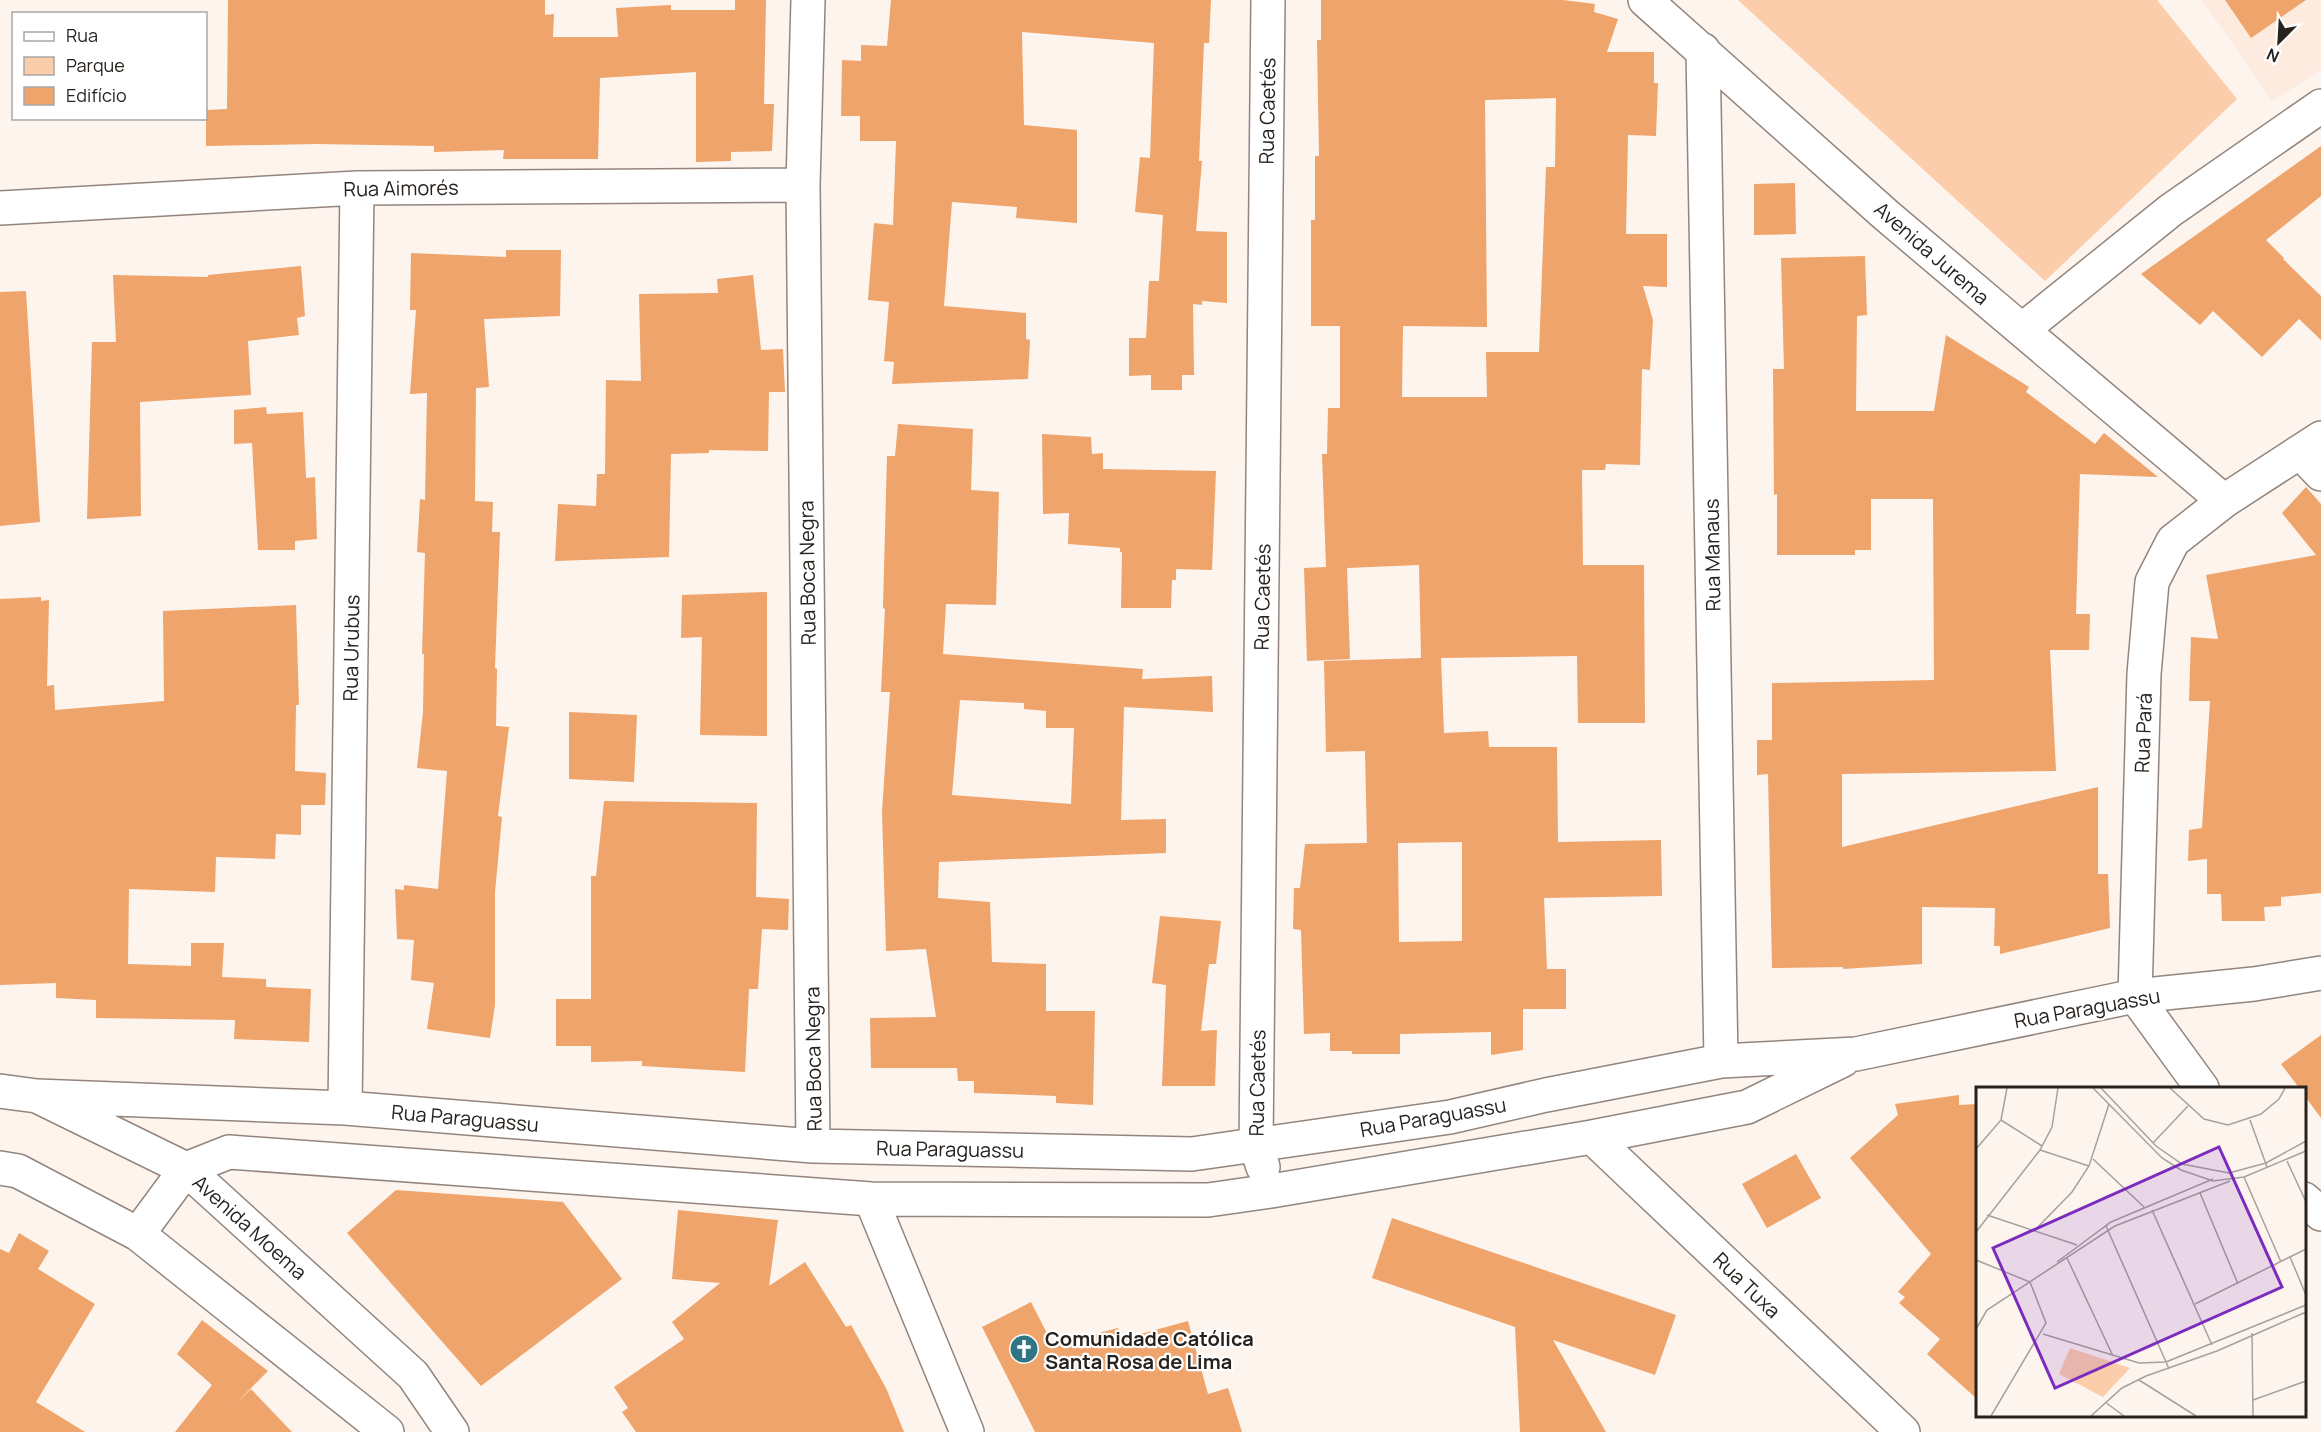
<svg xmlns="http://www.w3.org/2000/svg" width="2321" height="1432" viewBox="0 0 2321 1432" font-family="Manrope,sans-serif">
  <rect width="100%" height="100%" fill="#fdf4ee"/>
  <!-- built -->
  <path fill="#fdebdf" d="M 2202,0 L 2321,0 L 2321,70 L 2272,101 Z"/>
  <!-- green -->
  <path fill="#fccdaa" d="M 1738,0 L 2157,0 L 2237,99 L 2045,281 Z"/>
  <!-- building -->
  <path fill="#eea46b" fill-rule="evenodd" d="M 228,0 L 545,0 L 545,15 L 554,14 L 553,37 L 618,37 L 616,8 L 671,5 L 671,10 L 735,10 L 735,0 L 766,0 L 764,104 L 774,104 L 772,151 L 731,152 L 731,161 L 696,162 L 696,72 L 600,78 L 598,159 L 503,159 L 504,150 L 434,152 L 434,146 L 317,144 L 206,146 L 206,110 L 227,109 Z
    M 891,0 L 1211,0 L 1209,43 L 1204,43 L 1199,161 L 1202,161 L 1196,231 L 1227,232 L 1227,303 L 1202,301 L 1202,305 L 1193,304 L 1194,375 L 1182,375 L 1182,390 L 1151,390 L 1151,375 L 1129,376 L 1129,338 L 1146,338 L 1149,281 L 1159,281 L 1163,215 L 1135,212 L 1140,157 L 1150,158 L 1154,43 L 1022,32 L 1024,125 L 1077,130 L 1077,223 L 1016,218 L 1017,207 L 952,202 L 944,306 L 1026,313 L 1026,339 L 1030,340 L 1028,379 L 892,384 L 894,362 L 884,361 L 889,302 L 868,300 L 874,223 L 893,225 L 896,141 L 860,141 L 860,116 L 841,116 L 842,60 L 861,61 L 861,45 L 887,46 Z
    M 1321,0 L 1563,0 L 1595,4 L 1594,12 L 1618,19 L 1607,52 L 1654,52 L 1654,83 L 1658,83 L 1656,136 L 1628,135 L 1626,234 L 1667,234 L 1667,287 L 1643,286 L 1653,320 L 1650,370 L 1642,369 L 1640,465 L 1606,464 L 1605,470 L 1582,470 L 1583,565 L 1644,565 L 1645,723 L 1578,723 L 1577,656 L 1441,658 L 1444,733 L 1488,731 L 1489,747 L 1557,747 L 1558,842 L 1661,840 L 1662,896 L 1544,898 L 1547,969 L 1566,969 L 1566,1009 L 1523,1009 L 1523,1050 L 1491,1055 L 1491,1032 L 1400,1034 L 1400,1054 L 1352,1054 L 1352,1051 L 1330,1051 L 1330,1033 L 1304,1034 L 1301,930 L 1293,929 L 1294,888 L 1300,888 L 1305,844 L 1367,843 L 1365,751 L 1326,752 L 1324,661 L 1421,658 L 1419,565 L 1347,568 L 1350,659 L 1307,661 L 1304,568 L 1326,567 L 1322,454 L 1327,454 L 1328,408 L 1340,408 L 1340,326 L 1311,326 L 1311,220 L 1315,220 L 1315,156 L 1319,156 L 1317,40 L 1321,40 ZM 1556,98 L 1555,167 L 1546,167 L 1539,352 L 1486,352 L 1487,397 L 1402,397 L 1403,326 L 1487,327 L 1485,100 ZM 1462,842 L 1462,941 L 1399,942 L 1398,843 Z
    M 2225,0 L 2306,0 L 2251,38 Z
    M 2321,146 L 2321,196 L 2266,240 L 2284,258 L 2283,259 L 2321,296 L 2321,340 L 2299,319 L 2262,357 L 2213,311 L 2200,325 L 2141,274 Z
    M 1795,183 L 1796,234 L 1754,235 L 1754,184 Z
    M 506,250 L 561,250 L 560,316 L 484,319 L 489,387 L 476,388 L 475,501 L 493,502 L 492,532 L 500,532 L 495,668 L 497,669 L 496,726 L 509,727 L 498,816 L 502,817 L 495,892 L 495,1005 L 490,1038 L 427,1029 L 434,983 L 411,980 L 414,940 L 397,939 L 395,889 L 404,890 L 404,885 L 438,889 L 447,771 L 417,768 L 423,712 L 424,654 L 422,654 L 425,553 L 417,552 L 420,499 L 425,500 L 427,393 L 410,394 L 416,310 L 410,310 L 411,253 L 506,257 Z
    M 1865,256 L 1867,315 L 1857,316 L 1856,411 L 1934,411 L 1946,335 L 2029,387 L 2026,392 L 2095,444 L 2104,433 L 2158,477 L 2080,474 L 2076,614 L 2090,614 L 2089,650 L 2050,650 L 2056,771 L 1842,774 L 1842,847 L 2098,787 L 2098,874 L 2108,874 L 2110,928 L 2000,954 L 2000,946 L 1994,946 L 1995,908 L 1922,907 L 1922,964 L 1843,969 L 1843,967 L 1772,968 L 1768,774 L 1757,775 L 1757,740 L 1772,740 L 1772,683 L 1934,680 L 1933,499 L 1871,499 L 1871,550 L 1855,550 L 1855,555 L 1777,555 L 1777,494 L 1774,495 L 1773,369 L 1784,369 L 1781,258 Z
    M 301,266 L 305,316 L 297,318 L 299,335 L 248,341 L 251,395 L 140,402 L 141,516 L 87,519 L 92,342 L 116,342 L 113,275 L 208,277 L 208,275 Z
    M 753,275 L 761,350 L 783,349 L 785,392 L 769,392 L 768,451 L 709,450 L 709,453 L 671,454 L 669,557 L 555,561 L 558,504 L 596,506 L 597,474 L 605,474 L 606,380 L 641,381 L 639,294 L 718,293 L 717,279 Z
    M 26,291 L 40,522 L 0,526 L 0,292 Z
    M 266,407 L 267,414 L 303,412 L 306,478 L 315,477 L 317,539 L 295,541 L 295,550 L 258,550 L 252,443 L 234,444 L 234,410 Z
    M 898,424 L 973,429 L 971,490 L 999,492 L 996,605 L 946,604 L 943,654 L 1143,669 L 1142,679 L 1212,676 L 1213,712 L 1124,707 L 1121,820 L 1166,819 L 1166,853 L 939,862 L 938,898 L 990,902 L 992,962 L 1046,964 L 1046,1011 L 1095,1011 L 1093,1105 L 1056,1103 L 1056,1096 L 974,1093 L 974,1081 L 958,1081 L 957,1068 L 871,1068 L 870,1018 L 936,1017 L 926,949 L 886,951 L 882,812 L 890,692 L 881,692 L 885,609 L 883,608 L 887,456 L 895,456 ZM 960,700 L 1024,703 L 1024,709 L 1046,711 L 1046,728 L 1074,728 L 1071,804 L 952,795 Z
    M 1042,434 L 1091,437 L 1092,454 L 1103,453 L 1103,469 L 1216,471 L 1212,570 L 1176,569 L 1176,580 L 1172,580 L 1171,608 L 1121,608 L 1122,552 L 1120,552 L 1120,548 L 1068,544 L 1069,513 L 1043,514 Z
    M 2306,487 L 2321,504 L 2321,893 L 2281,897 L 2281,906 L 2264,907 L 2265,921 L 2222,921 L 2221,894 L 2207,894 L 2207,859 L 2188,861 L 2189,830 L 2202,828 L 2210,701 L 2189,701 L 2191,637 L 2218,639 L 2206,575 L 2316,555 L 2282,513 Z
    M 767,592 L 767,736 L 700,735 L 702,637 L 681,638 L 682,595 Z
    M 41,597 L 41,601 L 49,600 L 47,686 L 54,685 L 55,710 L 164,701 L 163,611 L 296,605 L 299,705 L 296,705 L 295,771 L 326,773 L 325,805 L 301,805 L 301,835 L 276,834 L 275,859 L 216,857 L 215,892 L 129,889 L 128,964 L 191,966 L 191,943 L 224,943 L 222,977 L 266,979 L 266,987 L 311,989 L 309,1042 L 234,1039 L 235,1020 L 96,1018 L 96,1000 L 56,998 L 56,983 L 0,985 L 0,599 Z
    M 569,712 L 637,715 L 634,782 L 569,779 Z
    M 604,801 L 757,803 L 756,897 L 789,899 L 788,930 L 762,929 L 758,989 L 749,989 L 745,1072 L 642,1066 L 642,1061 L 591,1062 L 591,1046 L 556,1046 L 556,999 L 591,999 L 591,876 L 596,876 Z
    M 1160,916 L 1221,921 L 1216,964 L 1209,964 L 1201,1031 L 1217,1030 L 1215,1086 L 1162,1086 L 1166,985 L 1152,983 Z
    M 2321,1035 L 2321,1118 L 2304,1095 L 2304,1089 L 2300,1089 L 2281,1064 Z
    M 1959,1095 L 1959,1105 L 1977,1104 L 1977,1399 L 1927,1354 L 1940,1339 L 1899,1303 L 1905,1297 L 1898,1292 L 1931,1254 L 1850,1158 L 1898,1115 L 1895,1104 Z
    M 1796,1154 L 1821,1198 L 1767,1228 L 1742,1184 Z
    M 396,1190 L 563,1202 L 622,1279 L 481,1386 L 347,1233 Z
    M 678,1210 L 778,1220 L 769,1286 L 805,1262 L 846,1327 L 851,1325 L 886,1388 L 904,1432 L 636,1432 L 622,1412 L 628,1408 L 614,1387 L 684,1339 L 672,1322 L 720,1283 L 672,1279 Z
    M 1392,1218 L 1676,1315 L 1655,1375 L 1553,1340 L 1606,1432 L 1520,1432 L 1515,1327 L 1372,1278 Z
    M 19,1233 L 49,1251 L 38,1269 L 95,1304 L 36,1402 L 85,1432 L 0,1432 L 0,1249 L 9,1253 Z
    M 1031,1302 L 1053,1345 L 1118,1328 L 1122,1339 L 1188,1321 L 1208,1394 L 1228,1388 L 1242,1432 L 1035,1432 L 982,1327 Z
    M 202,1320 L 268,1371 L 235,1404 L 251,1389 L 292,1432 L 175,1432 L 212,1385 L 177,1354 Z"/>
  <g fill="none" stroke-linecap="round" stroke-linejoin="round">
    <!-- minor casing -->
    <g stroke="#93857c" stroke-width="36">
      <path id="minor" d="M 808,0 L 803,185 L 813,1146
        M 1645,0 L 1886,215 L 2224,501
        M 1703,50 L 1721,1061
        M 0,208 L 357,188 L 803,185
        M 2022,330 L 2171,210 L 2321,106
        M 2300,452 L 2321,474
        M 2202,1088 L 2135,996 L 2144,674 L 2152,582 L 2173,541 L 2224,501 L 2321,438
        M 0,1091 L 37,1096 L 186,1169 L 413,1375 L 452,1432
        M 37,1096 L 345,1108 L 813,1146 L 1192,1154 L 1450,1117 L 1546,1095 L 1721,1061 L 1856,1054 L 2135,996 L 2254,984 L 2321,973
        M 345,1108 L 357,188
        M 1592,1137 L 1903,1432
        M 1263,1167 L 1256,1146 L 1268,0
        M 0,1168 L 18,1171 L 138,1234 L 387,1432
        M 871,1199 L 967,1432
        M 2304,1199 L 2321,1214
        M 138,1234 L 186,1169 L 229,1152 L 871,1199 L 1208,1200 L 1271,1191 L 1592,1137 L 1747,1107 L 1843,1060"/>
    </g>
    <!-- minor -->
    <use href="#minor" stroke="#fff" stroke-width="33"/>
  </g>
  <!-- icons -->
  <defs>
    <g id="church-disc" transform="scale(1.5)"><circle r="9.5" fill="#317585" stroke="#fff"/><path d="M-1.2-6h2.4v3.5h3.3v2.4h-3.3V6h-2.4V-.1h-3.3v-2.4h3.3Z" fill="#fff"/></g>
  </defs>
  <g fill-rule="evenodd">
    <use href="#church-disc" x="1024" y="1349"/>
  </g>
  <g text-anchor="middle" dominant-baseline="central" stroke-width="4.5" stroke-linejoin="round" paint-order="stroke">
    <!-- street labels -->
    <g font-size="20" fill="#27221e" stroke="#fff">
      <text transform="translate(1267 111) rotate(-89)">Rua Caetés</text>
      <text transform="translate(401 188) rotate(-1)">Rua Aimorés</text>
      <text transform="translate(1932 253) rotate(41)">Avenida Jurema</text>
      <text transform="translate(1712 555) rotate(-91)">Rua Manaus</text>
      <text transform="translate(807 573) rotate(-91)">Rua Boca Negra</text>
      <text transform="translate(1262 597) rotate(-89)">Rua Caetés</text>
      <text transform="translate(351 648) rotate(-89)">Rua Urubus</text>
      <text transform="translate(2143 733) rotate(-88)">Rua Pará</text>
      <text transform="translate(2087 1008) rotate(-10)">Rua Paraguassu</text>
      <text transform="translate(813 1059) rotate(-91)">Rua Boca Negra</text>
      <text transform="translate(1257 1083) rotate(-89)">Rua Caetés</text>
      <text transform="translate(1433 1117) rotate(-10)">Rua Paraguassu</text>
      <text transform="translate(465 1118) rotate(5)">Rua Paraguassu</text>
      <text transform="translate(950 1149) rotate(1)">Rua Paraguassu</text>
      <text transform="translate(250 1227) rotate(42)">Avenida Moema</text>
      <text transform="translate(1747 1285) rotate(44)">Rua Tuxa</text>
    </g>
    <!-- poi labels -->
    <g font-size="20" font-weight="bold" fill="#27221e" stroke="#fff" text-anchor="start">
      <text x="1045" y="1338">Comunidade Católica<tspan x="1045" dy="23">Santa Rosa de Lima</tspan></text>
    </g>
  </g>
  <!-- overview -->
  <g transform="translate(1976 1087)">
    <rect width="330" height="330" fill="#fdf4ee"/>
    <path d="M 94,261 L 154,281 L 127,310 L 83,287 Z" fill="#fccdaa"/>
    <path fill="none" stroke="#a7a09b" stroke-width="1.5" d="M 117,1 L 186,71 L 205,83 L 237,94 L 268,90 L 330,64M 125,1 L 180,59 L 206,77 L 253,86 L 290,76 L 330,54M 194,1 L 228,32 L 252,38 L 285,27 L 303,12 L 309,1M 25,33 L 66,59M 274,33 L 291,80M 177,56 L 212,19M 0,62 L 25,33 L 31,1M 64,63 L 113,79M 117,72 L 168,120M 311,74 L 330,115M 268,90 L 305,175M 224,106 L 262,197M 176,123 L 236,258M 11,128 L 101,158M 59,143 L 96,105 L 113,79 L 133,17M 0,145 L 64,63 L 76,40 L 82,1M 314,170 L 330,208M 91,171 L 137,269M 0,173 L 54,195 L 70,236 L 15,329M 81,175 L 135,135 L 237,92M 219,217 L 330,162M 0,242 L 11,223 L 139,139 L 254,94M 276,246 L 277,329M 67,247 L 163,276 L 190,275 L 130,139M 193,282 L 190,275 L 330,218M 163,293 L 220,329M 277,313 L 330,294M 129,315 L 148,329M 115,329 L 146,301 L 170,289 L 241,264 L 330,225"/>
    <path fill="#7b2cbf" fill-opacity="0.15" stroke="#7b2cbf" stroke-width="3" d="M 243,60 L 306,200 L 79,301 L 17,161 Z"/>
    <rect width="330" height="330" fill="none" stroke="#27221e" stroke-width="3"/>
  </g>
  <!-- legend -->
  <rect x="12" y="12" width="195" height="108" fill="#ffffff" stroke="#a9a7a5" stroke-width="1.5"/>
  <rect x="24" y="32" width="30" height="9" fill="#ffffff" stroke="#a9a7a5" stroke-width="1.5"/>
  <text x="66" y="42" font-size="18" fill="#27221e">Rua</text>
  <rect x="24" y="57" width="30" height="18" fill="#fccdaa" stroke="#a9a7a5" stroke-width="1.5"/>
  <text x="66" y="72" font-size="18" fill="#27221e">Parque</text>
  <rect x="24" y="87" width="30" height="18" fill="#eea46b" stroke="#a9a7a5" stroke-width="1.5"/>
  <text x="66" y="102" font-size="18" fill="#27221e">Edifício</text>
  <!-- north arrow -->
  <g transform="translate(2279 42) rotate(204)" stroke="#ffffff" stroke-width="4.5" paint-order="stroke">
  <path d="M0-4.5L10 22L0 15L-10 22Z" fill="#27221e"/>
  <text y="-9" font-size="16" font-weight="bold" text-anchor="middle" fill="#27221e">N</text>
  </g>
</svg>
